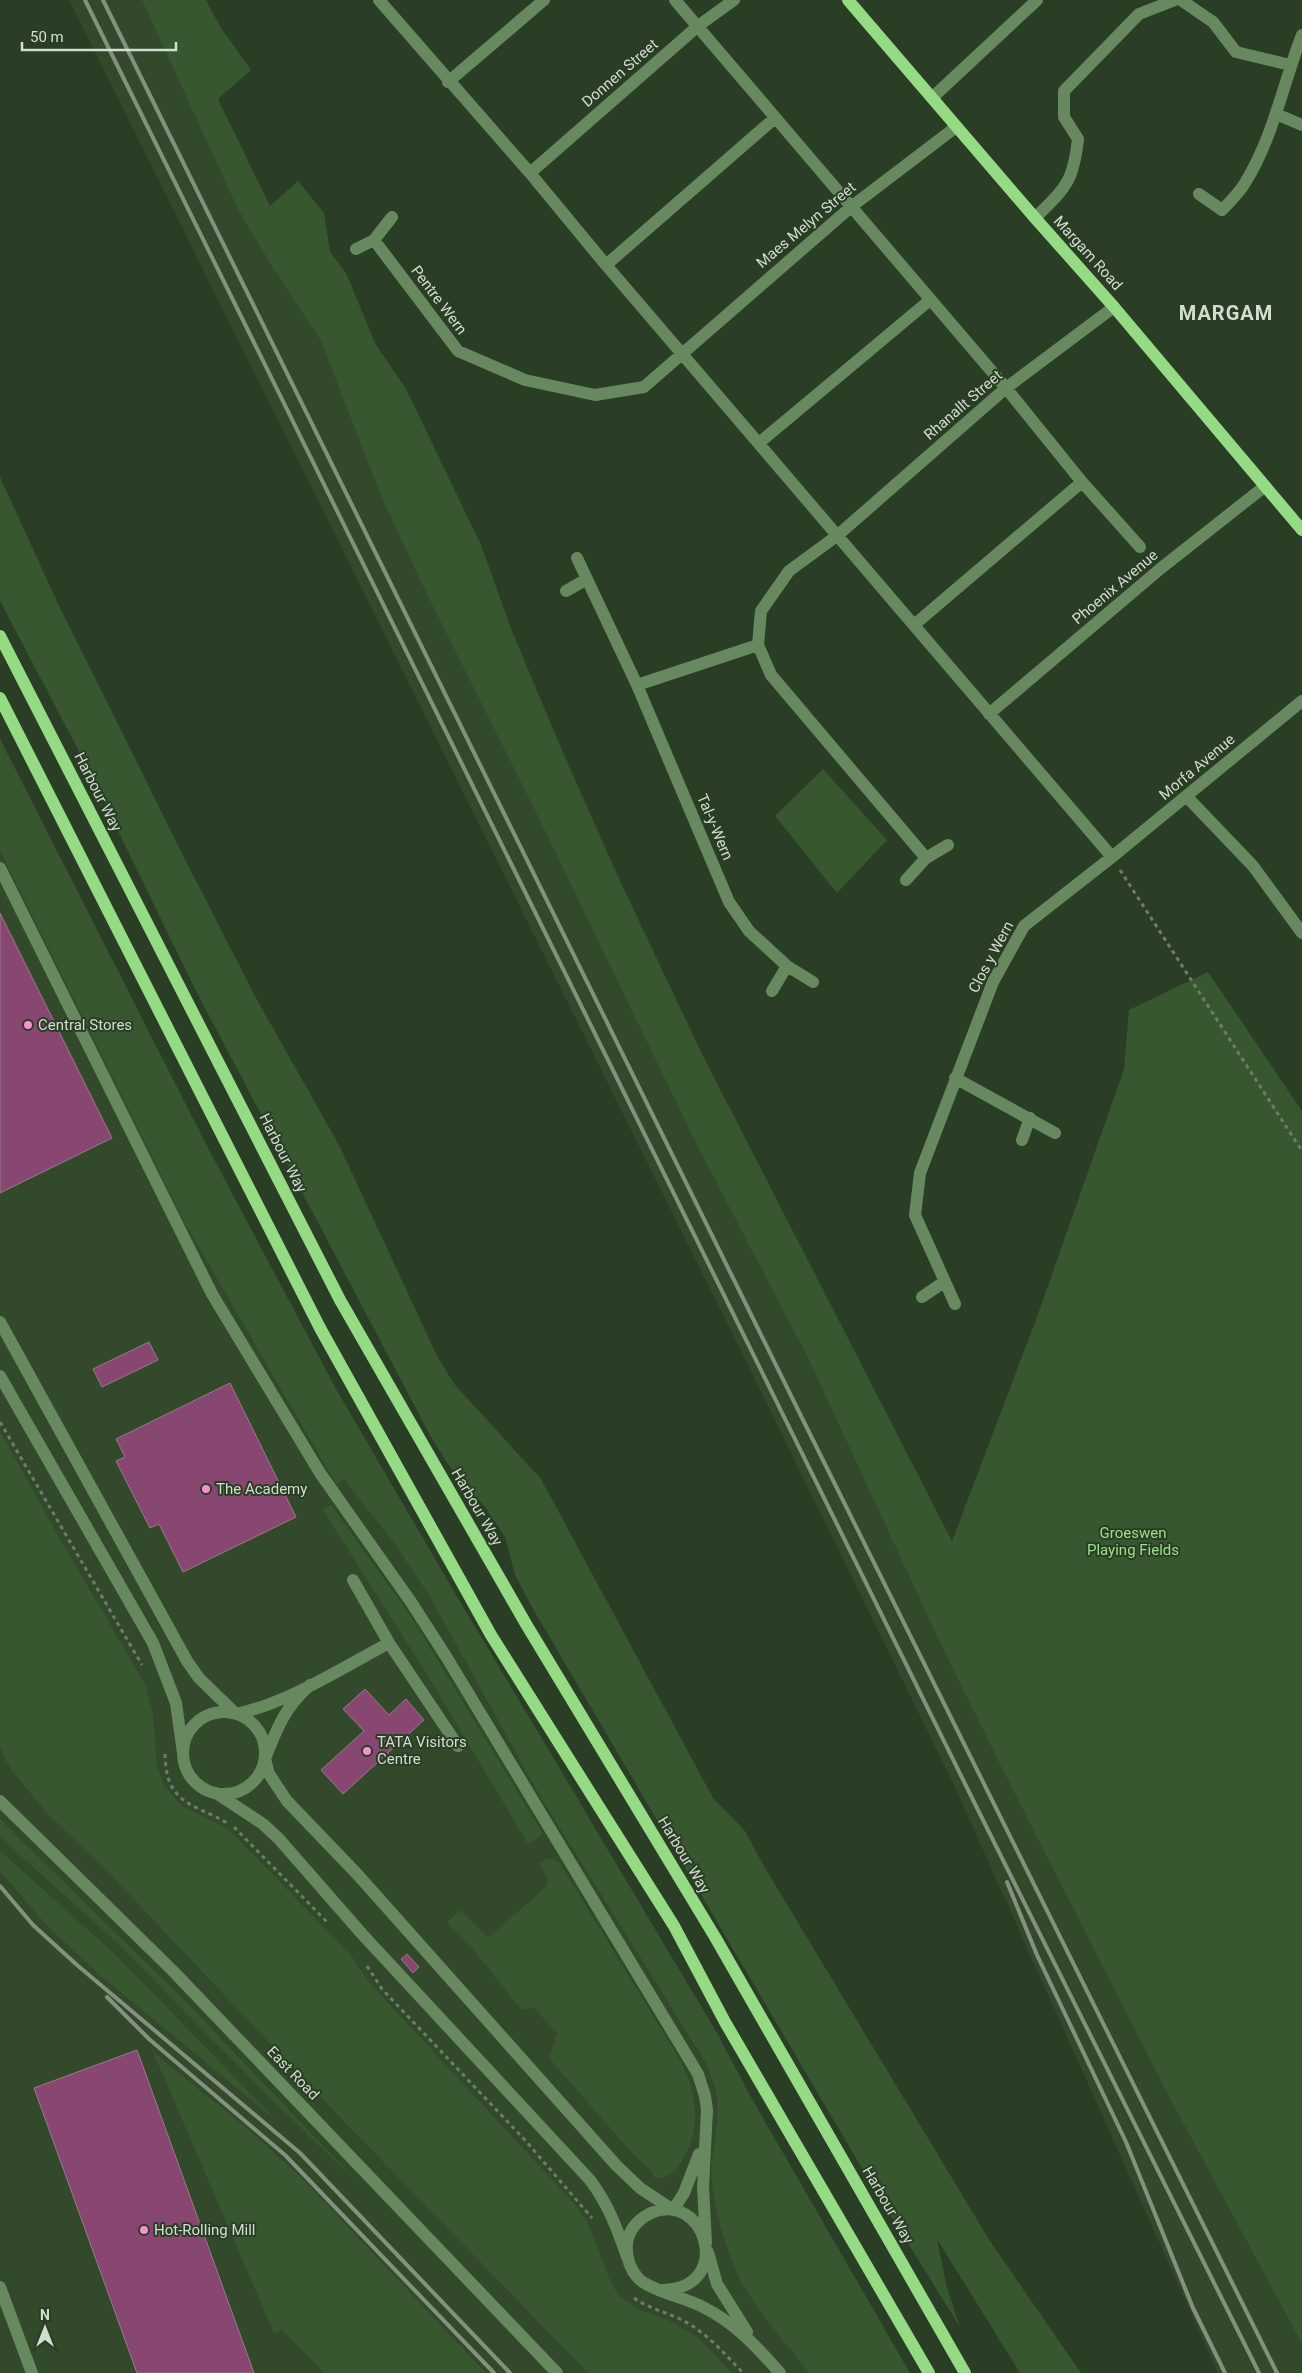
<svg xmlns="http://www.w3.org/2000/svg" width="1302" height="2373" viewBox="0 0 1302 2373" font-family="Roboto,sans-serif">
  <rect width="100%" height="100%" fill="#2a3d25"/>
  <!-- built -->
  <path fill="#32492c" d="M 69,0 L 170,0 L 393,465 L 934,1630 L 1168,2095 L 1302,2344 L 1302,2373 L 1218,2373 L 952,1781 L 732,1333 Z
    M 0,739 L 209,1150 L 336,1389 L 456,1595 L 585,1810 L 874,2373 L 733,2373 L 720,2359 L 699,2373 L 0,2373 Z"/>
  <!-- green -->
  <path fill="#385730" d="M 142,0 L 206,0 L 221,28 L 251,70 L 218,99 L 270,206 L 298,181 L 324,213 L 330,252 L 346,273 L 375,343 L 406,389 L 481,545 L 512,631 L 561,748 L 620,881 L 702,1054 L 952,1541 L 1036,1320 L 1124,1069 L 1129,1010 L 1208,972 L 1302,1111 L 1302,2344 L 1168,2095 L 1001,1766 L 934,1630 L 806,1354 L 698,1147 L 532,804 L 426,592 L 383,500 L 321,341 L 272,266 L 238,209 Z
    M 0,477 L 60,608 L 190,869 L 256,998 L 339,1145 L 438,1358 L 455,1385 L 541,1479 L 713,1798 L 745,1831 L 765,1868 L 990,2241 L 1081,2373 L 1020,2373 L 937,2239 L 947,2288 L 960,2327 L 873,2187 L 533,1609 L 515,1575 L 505,1537 L 485,1507 L 450,1467 L 431,1437 L 195,989 L 83,759 L 0,601 Z
    M 0,739 L 209,1150 L 336,1389 L 456,1595 L 717,2033 L 752,2099 L 910,2373 L 809,2373 C 784,2340 748,2302 733,2264 C 723,2239 715,2209 712,2183 C 709,2155 721,2127 717,2099 C 716,2087 711,2075 706,2063 L 540,1796 L 429,1595 L 394,1543 L 344,1479 L 336,1484 L 185,1223 L 0,851 Z
    M 823,769 L 887,840 L 837,893 L 775,816 Z
    M 0,1431 L 61,1541 L 145,1684 L 153,1715 L 157,1767 L 164,1786 L 182,1806 L 226,1828 L 234,1835 L 350,1954 L 369,1982 L 578,2208 L 587,2221 L 611,2283 L 619,2296 L 640,2310 L 670,2321 L 696,2336 L 733,2373 L 588,2373 L 332,2109 L 108,1872 L 49,1815 L 12,1771 L 4,1757 L 0,1746 Z
    M 331,1505 L 412,1618 L 543,1834 L 528,1844 L 428,1676 L 323,1510 Z
    M 0,1819 L 191,2007 L 361,2186 L 283,2111 L 116,1942 L 0,1837 Z
    M 0,1851 L 115,1954 L 279,2123 L 99,1974 L 50,1929 L 0,1871 Z
    M 549,1858 L 559,1862 L 680,2060 C 697,2093 702,2129 682,2161 C 675,2172 669,2178 655,2178 L 650,2170 L 632,2153 L 549,2058 L 557,2033 L 534,2008 L 521,2009 L 473,1949 L 447,1922 L 460,1910 L 488,1938 L 546,1887 L 548,1879 L 539,1863 Z
    M 153,2052 L 248,2129 L 305,2181 L 486,2373 L 324,2373 L 282,2330 L 274,2333 Z"/>
  <!-- building -->
  <path fill="#884770" stroke="#997a8b" d="M 0,913 L 112,1138 L 0,1193 Z
    M 149,1342 L 158,1360 L 102,1387 L 93,1369 Z
    M 230,1383 L 296,1517 L 183,1572 L 159,1524 L 150,1528 L 116,1461 L 125,1457 L 116,1439 Z
    M 365,1689 L 389,1715 L 406,1699 L 424,1720 L 343,1794 L 321,1770 L 364,1731 L 343,1709 Z
    M 407,1954 L 419,1967 L 413,1973 L 401,1959 Z
    M 137,2050 L 254,2373 L 137,2373 L 34,2088 Z"/>
  <g fill="none" stroke-linecap="round" stroke-linejoin="round">
    <!-- path -->
    <path stroke="#6d7d69" stroke-width="3" stroke-dasharray="4 4" stroke-linecap="butt" d="M 1120,870 L 1302,1151
      M 0,1422 L 142,1665
      M 165,1754 C 166,1805 193,1803 229,1824
      M 234,1827 L 328,1923
      M 367,1966 L 382,1989 L 524,2139 L 592,2218
      M 634,2298 C 648,2308 665,2312 680,2319 C 705,2331 724,2353 743,2373"/>
    <!-- minor -->
    <path stroke="#68895f" stroke-width="12" d="M 379,0 L 530,173 L 606,265 L 1112,857
      M 675,0 L 1006,388 L 1082,482 L 1140,547
      M 1181,0 L 1213,22 L 1236,52 L 1290,65
      M 448,82 L 544,0
      M 933,97 L 1037,0
      M 1276,114 L 1302,125
      M 530,173 L 698,26 L 734,0
      M 1199,194 L 1222,210 C 1230,202 1239,193 1245,183 C 1273,138 1283,84 1302,35
      M 1035,218 C 1066,187 1073,183 1078,139 L 1064,117 L 1064,91 L 1139,14 L 1175,0
      M 374,240 L 458,351 L 525,380 L 595,395 L 644,387 L 851,207 L 956,127
      M 356,249 L 374,240 L 392,217
      M 606,265 L 775,118
      M 759,443 L 930,300
      M 577,558 L 637,685 L 729,902 L 749,931 L 787,966 L 813,982
      M 566,591 L 587,579
      M 914,625 L 1082,482
      M 637,685 L 758,645
      M 989,714 L 1160,569 L 1264,487
      M 1187,797 L 1253,866 L 1302,933
      M 926,858 L 771,675 L 758,645 L 761,611 L 789,571 L 838,535 L 1006,388 L 1114,307
      M 0,868 L 212,1294 L 320,1473 L 411,1602 L 447,1658 L 698,2074 L 705,2096 L 707,2110 L 703,2187 L 706,2243
      M 906,880 L 926,858 L 948,845
      M 772,991 L 787,966
      M 955,1078 L 1055,1133
      M 1022,1140 L 1030,1118
      M 922,1297 L 944,1282
      M 955,1304 L 915,1215 L 920,1173 L 993,982 L 1024,926 L 1112,857 L 1302,701
      M 0,1322 L 187,1661 L 199,1678 L 236,1714 C 288,1703 342,1668 389,1643
      M 0,1376 L 153,1643 L 176,1703 L 183,1753
      M 353,1580 L 389,1643 L 458,1746
      M 310,1685 C 285,1707 277,1728 265,1759 L 269,1774 L 287,1801 L 358,1875 L 616,2165 L 640,2188 L 673,2210
      M183 1753a41 41 0 1 1 82 0a41 41 0 1 1-82 0Z
      M 216,1793 L 263,1824 L 279,1839 L 362,1934 L 590,2180 C 608,2204 617,2228 627,2257
      M 0,1801 L 173,1971 L 557,2373
      M 673,2210 L 684,2193 L 699,2154
      M 708,2252 L 717,2284 L 747,2332
      M 0,2287 L 32,2373
      M 663,2290 C 736,2288 705,2187 649,2214 C 638,2220 629,2230 627,2243 C 626,2256 629,2268 638,2278 C 649,2290 686,2298 703,2307 C 735,2323 757,2347 780,2373"/>
    <!-- major -->
    <path stroke="#95db83" stroke-width="12" d="M 848,0 L 1035,218 L 1114,307 L 1302,530
      M 0,636 L 340,1300 L 526,1624 L 715,1937 L 965,2373
      M 0,698 L 320,1328 L 491,1635 L 674,1926 L 725,2022 L 929,2373"/>
    <!-- rail -->
    <path stroke="#83927f" stroke-width="4" d="M 85,0 L 976,1806 L 1259,2373
      M 103,0 L 804,1422 L 1277,2373
      M 1007,1882 L 1037,1955 L 1126,2142 L 1193,2308 L 1225,2373
      M 0,1886 L 33,1925 L 77,1965 L 300,2153 L 510,2373
      M 107,1997 L 149,2039 L 285,2155 L 494,2373"/>
  </g>
  <!-- markers -->
  <g fill="#f690cf" stroke="#2a3d25" stroke-width="2">
    <circle cx="28" cy="1025" r="5"/>
    <circle cx="206" cy="1489" r="5"/>
    <circle cx="367" cy="1751" r="5"/>
    <circle cx="144" cy="2230" r="5"/>
  </g>
  <g text-anchor="middle" dominant-baseline="central" stroke-width="4" stroke-linejoin="round" paint-order="stroke">
    <!-- street labels -->
    <g font-size="15" fill="#d3ded0" stroke="#2a3d25">
      <text transform="translate(620 73) rotate(-41)">Donnen Street</text>
      <text transform="translate(806 225) rotate(-40)">Maes Melyn Street</text>
      <text transform="translate(1088 253) rotate(48)">Margam Road</text>
      <text transform="translate(439 300) rotate(53)">Pentre Wern</text>
      <text transform="translate(963 405) rotate(-41)">Rhanallt Street</text>
      <text transform="translate(1115 587) rotate(-40)">Phoenix Avenue</text>
      <text transform="translate(1197 767) rotate(-40)">Morfa Avenue</text>
      <text transform="translate(98 792) rotate(63)">Harbour Way</text>
      <text transform="translate(715 827) rotate(67)">Tal-y-Wern</text>
      <text transform="translate(991 957) rotate(-62)">Clos y Wern</text>
      <text transform="translate(283 1153) rotate(63)">Harbour Way</text>
      <text transform="translate(477 1507) rotate(60)">Harbour Way</text>
      <text transform="translate(684 1855) rotate(59)">Harbour Way</text>
      <text transform="translate(293 2073) rotate(46)">East Road</text>
      <text transform="translate(888 2205) rotate(60)">Harbour Way</text>
    </g>
    <!-- poi labels -->
    <g font-size="15" fill="#d3ded0" stroke="#2a3d25" text-anchor="start">
      <text x="38" y="1025">Central Stores</text>
      <text x="216" y="1489">The Academy</text>
      <text x="377" y="1742">TATA Visitors<tspan x="377" dy="17">Centre</tspan></text>
      <text x="154" y="2230">Hot-Rolling Mill</text>
    </g>
    <!-- park labels -->
    <g font-size="15" fill="#9ddf8b" stroke="#2a3d25">
      <text x="1133" y="1533">Groeswen<tspan x="1133" dy="17">Playing Fields</tspan></text>
    </g>
    <!-- district labels -->
    <g font-size="20" font-weight="bold" letter-spacing="1" fill="#d3ded0" stroke="#2a3d25">
      <text x="1226" y="313">MARGAM</text>
    </g>
  </g>
  <!-- north arrow -->
  <g transform="translate(45 2328)" stroke="#2a3d25" stroke-width="4" paint-order="stroke">
  <path d="M0-4L9 19L0 12L-9 19Z" fill="#d3ded0"/>
  <text y="-8" font-size="14" font-weight="bold" text-anchor="middle" fill="#d3ded0">N</text>
  </g>
  <!-- scale -->
  <path d="M22 42v8h154v-8" fill="none" stroke="#d3ded0" stroke-width="2.5"/>
  <text x="30" y="42" font-size="15" fill="#d3ded0" stroke="#2a3d25" stroke-width="4" paint-order="stroke">50 m</text>
</svg>
